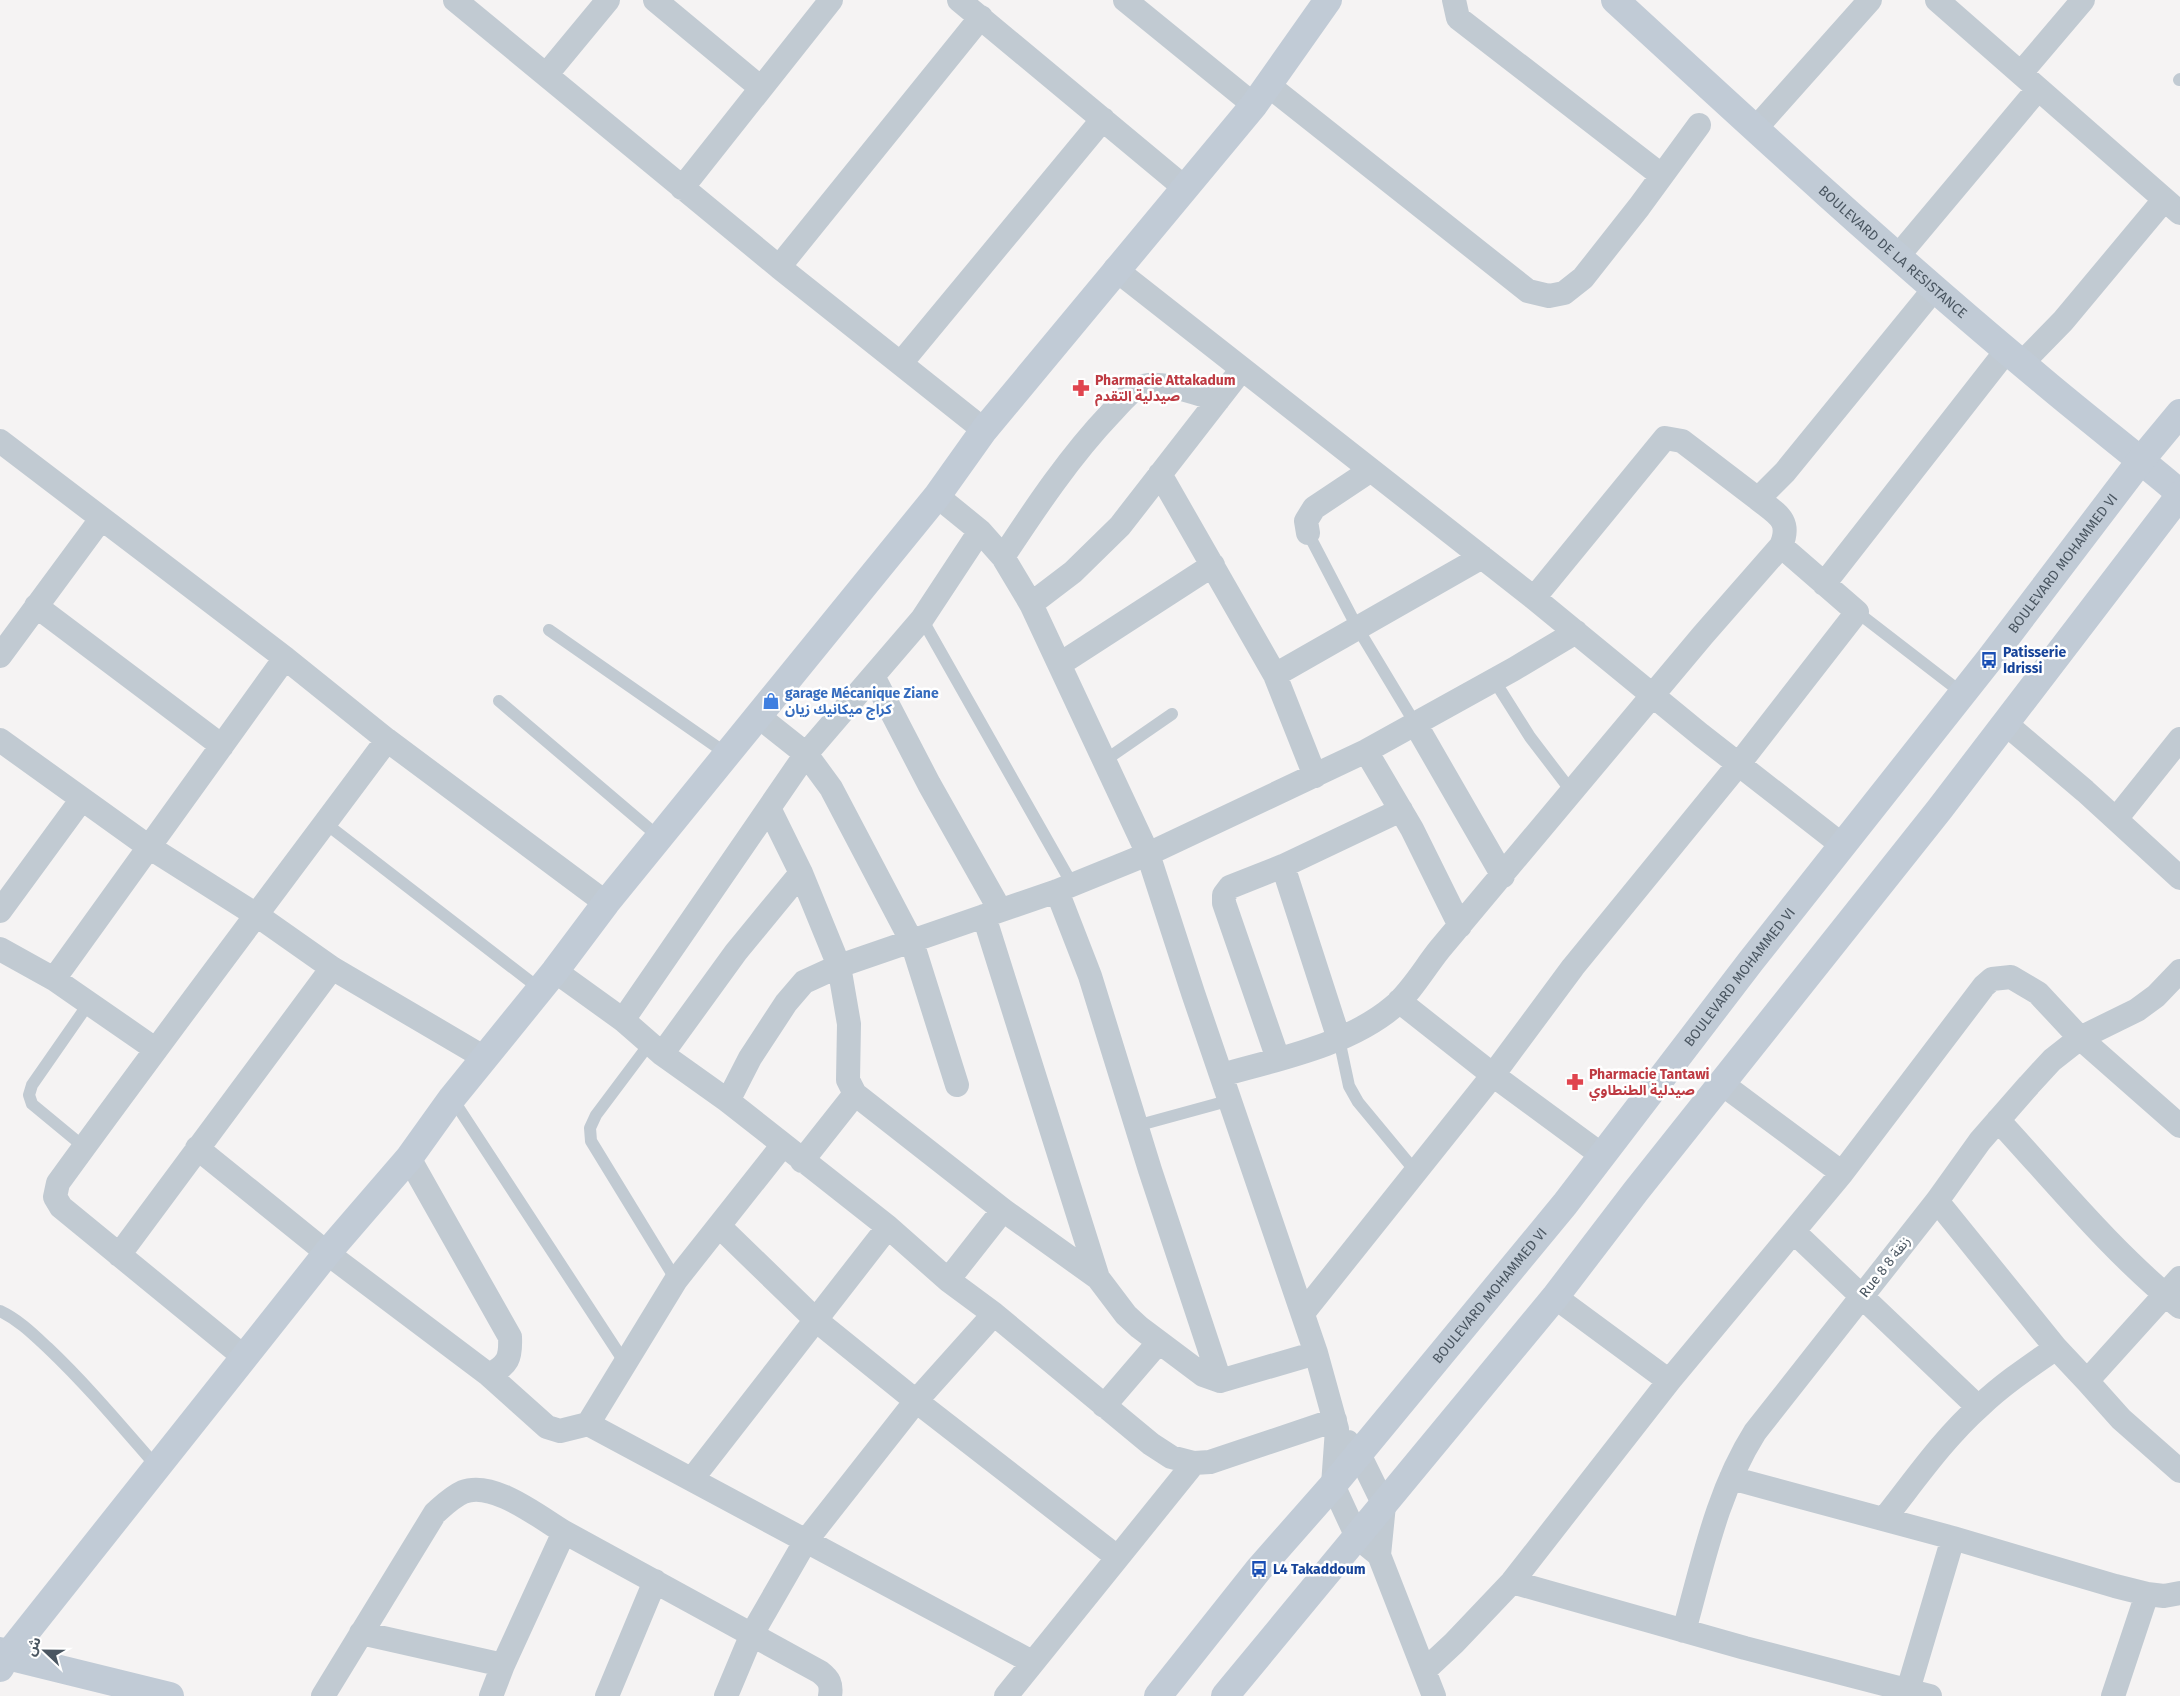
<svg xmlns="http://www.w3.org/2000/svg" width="2180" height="1696" viewBox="0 0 2180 1696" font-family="'Fira Sans','Noto Sans Arabic',sans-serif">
  <rect width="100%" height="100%" fill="#f5f3f3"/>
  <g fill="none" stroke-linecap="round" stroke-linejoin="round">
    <!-- lane -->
    <path stroke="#c1cad2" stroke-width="12" d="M 2179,80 L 2180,79
      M 1308,533 L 1357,627 L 1416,725
      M 1857,612 L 1962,693
      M 922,619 L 1072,884
      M 549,630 L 727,754
      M 1494,680 L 1530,737 L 1572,792
      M 499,701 L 659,837
      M 1104,761 L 1172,714
      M 325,823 L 540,989
      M 1339,1039 L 1349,1086 L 1358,1102 L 1416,1172
      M 650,1043 L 596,1115 L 590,1128 L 591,1141 L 676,1280
      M 452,1098 L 625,1363
      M 1136,1126 L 1231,1100
      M 84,1147 L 32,1104 L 29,1095 L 32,1085 L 89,1003
      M 0,1311 C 19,1320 33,1334 48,1348 C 87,1385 122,1427 157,1467"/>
    <!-- street -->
    <path stroke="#c1cad2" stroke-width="24" d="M 455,0 L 779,267
      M 655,0 L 761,88
      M 959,0 L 1185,188
      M 1125,0 L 1254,105
      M 1454,0 L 1458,18 L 1661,175
      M 1937,0 L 2180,213
      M 981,17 L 779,267 L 984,430
      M 2021,73 L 2083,0
      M 546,75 L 608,0
      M 1268,85 L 1528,291 L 1549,296 L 1564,293 L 1583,278 L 1639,207 L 1699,125
      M 1756,128 L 1870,0
      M 682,188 L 831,0
      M 1898,256 L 2038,89
      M 1115,269 L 1534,598 L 1701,735 L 1842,845
      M 901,363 L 1103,119
      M 2022,363 L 2063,321 L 2164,200
      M 0,441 L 285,658 L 387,740 L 606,903
      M 1160,474 L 1275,675 L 1315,776
      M 937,496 L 980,531 L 1003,557 L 1031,604 L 1148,854 L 1193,993 L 1316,1353 L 1337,1429 L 1333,1485 L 1357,1537 L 1379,1555
      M 1758,499 C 1777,514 1792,520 1781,546
      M 1308,533 L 1306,521 L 1314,508 L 1371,470
      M 1003,557 C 1036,507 1070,456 1111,413 C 1119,405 1127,394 1136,389 C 1156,377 1197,394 1218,400
      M 1824,584 L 2007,350
      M 1534,598 L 1665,438 L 1682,441 L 1758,499 L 1785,472 L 1935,288
      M 1031,604 L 1073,572 L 1120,526 L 1242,369
      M 36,606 L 222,746
      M 0,656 L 101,519
      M 1060,664 L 1213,565
      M 1275,675 L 1482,557
      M 874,678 L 929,784 L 1000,910
      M 758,716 L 806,754 L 831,788 L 912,942 L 957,1085
      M 2006,724 L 2085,791 L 2180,878
      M 1416,725 L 1503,876
      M 0,740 L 149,847 L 258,916 L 332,968 L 485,1058
      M 1366,751 L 1412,829 L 1460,926
      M 770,810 L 801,873 L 839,966 L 849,1024 L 848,1080 L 855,1094 L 1003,1210 L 1098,1278 L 1126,1315 L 1139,1327 L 1203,1375 L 1220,1381 L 1316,1353
      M 2116,819 L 2180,739
      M 1283,866 L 1339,1039
      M 1057,891 L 1090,976 L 1150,1170 L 1220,1381
      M 0,911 L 82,799
      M 984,916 L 1098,1278
      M 0,949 L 54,979 L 155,1049
      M 555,971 L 623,1020 L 662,1054 L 728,1101 L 888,1227 L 948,1280 L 994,1314 L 1151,1444 L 1171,1457 L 1194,1463 L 1210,1462 L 1335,1420
      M 54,979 L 285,658
      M 1399,1001 L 1493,1075 L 1603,1156
      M 623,1020 L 806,754 L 922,619 L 980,531
      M 662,1054 L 736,952 L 801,873
      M 1278,1059 L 1224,903 L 1224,895 L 1230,887 L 1283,866 L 1401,810
      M 1222,1075 C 1278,1059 1348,1045 1393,1007 C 1411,992 1424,969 1439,950 L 1703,635 L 1781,546 L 1857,612 L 1738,765 L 1573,967 L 1493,1075 L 1303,1313
      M 1721,1083 L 1842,1173
      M 728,1101 L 750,1058 L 786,1003 L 804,982 L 839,966 L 1057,891 L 1148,854 L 1366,751 L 1514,669 L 1576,632
      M 1998,1120 C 2057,1184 2112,1252 2180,1307
      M 197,1148 L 327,1253 L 489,1375 L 547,1427 L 560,1431 L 588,1424 L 676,1280 L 782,1146
      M 409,1158 L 510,1337 C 511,1358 508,1365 489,1375
      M 802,1161 L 855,1094
      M 1937,1201 L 2056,1348 L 2087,1381
      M 719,1226 L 817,1321 L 916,1401 L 1117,1557
      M 1794,1232 L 1978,1407
      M 119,1255 L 332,968
      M 2180,1278 L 2087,1381 L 2121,1419 L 2180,1471
      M 948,1280 L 1003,1210
      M 1555,1297 L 1669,1381
      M 244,1357 L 61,1207 L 55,1197 L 58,1183 C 166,1034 277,888 387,740
      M 1104,1406 L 1158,1343
      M 588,1424 L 1032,1662
      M 1348,1442 L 1359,1454 L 1384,1505 L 1379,1555 L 1434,1696
      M 1731,1478 L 1953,1538 L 2115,1586 L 2147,1594 L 2164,1596 L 2180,1593
      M 692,1479 L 888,1227
      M 1884,1519 C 1915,1480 1943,1439 1980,1406 C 2003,1384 2030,1366 2056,1348
      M 564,1532 L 820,1672 C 829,1679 832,1684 830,1696
      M 1512,1582 L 1745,1648 L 1930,1696
      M 1684,1631 C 1703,1563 1717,1492 1755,1432 L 1937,1201 L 1980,1141 L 2029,1085 L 2052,1060 L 2080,1038 L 2137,1010 L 2156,996 L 2180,971
      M 361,1633 L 503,1665
      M 1425,1670 L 1454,1643 L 1512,1582 L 1669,1381 L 1842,1173 L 1984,986 L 1992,979 L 2011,977 L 2038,993 L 2080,1038 L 2180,1126
      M 1908,1690 L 1953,1538
      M 323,1696 L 435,1513 C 444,1505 452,1497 463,1492 C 493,1480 539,1517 564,1532 L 503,1665 L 491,1696
      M 607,1696 L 655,1581
      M 726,1696 L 752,1634 L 805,1542 L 916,1401 L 994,1314
      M 1006,1696 L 1194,1463
      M 2113,1696 L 2147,1594"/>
    <!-- secondary -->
    <g stroke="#c1cbd6" stroke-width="28">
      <path id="s1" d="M 1615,0 C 1755,129 1896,259 2043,381 C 2088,419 2135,455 2180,493"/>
      <path d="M 0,1651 L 7,1656 L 170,1696"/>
      <path d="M 0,1668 L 7,1656 L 327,1253 L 409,1158 L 452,1098 L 555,971 L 606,903 L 937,496 L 984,430 L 1254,105 L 1328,0"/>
      <path id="s2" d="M 1158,1696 L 1259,1569 L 1333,1485 L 1565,1204 L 1751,961 L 1989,660 L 2141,460 L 2180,413"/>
      <path d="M 1225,1696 L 1555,1297 L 1636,1191 L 1939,810 L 2180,495"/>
    </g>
  </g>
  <!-- icons -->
  <defs>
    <g id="pharmacy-bare" transform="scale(1.35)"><path d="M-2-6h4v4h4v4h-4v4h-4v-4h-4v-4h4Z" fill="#e0444e" stroke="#fff" stroke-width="2.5" paint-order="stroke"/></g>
    <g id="bus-bare" transform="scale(1.35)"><path d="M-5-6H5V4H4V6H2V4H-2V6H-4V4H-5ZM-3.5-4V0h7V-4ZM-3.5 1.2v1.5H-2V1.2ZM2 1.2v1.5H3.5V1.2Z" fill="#1a4fb4" stroke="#fff" stroke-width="2.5" paint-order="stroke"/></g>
    <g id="shop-bare" transform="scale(1.35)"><path d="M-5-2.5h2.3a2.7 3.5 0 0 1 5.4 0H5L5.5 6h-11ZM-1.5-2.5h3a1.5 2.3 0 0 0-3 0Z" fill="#3f7fe0" stroke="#fff" stroke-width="2.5" paint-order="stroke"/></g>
  </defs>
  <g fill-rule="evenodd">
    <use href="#pharmacy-bare" x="1081" y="388"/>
    <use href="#bus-bare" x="1989" y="660"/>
    <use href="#shop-bare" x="771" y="701"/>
    <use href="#pharmacy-bare" x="1575" y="1082"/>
    <use href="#bus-bare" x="1259" y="1569"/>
  </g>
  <g text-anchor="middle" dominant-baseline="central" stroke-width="5" stroke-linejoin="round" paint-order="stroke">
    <!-- street labels -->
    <g font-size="14" fill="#4a5661" stroke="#fff">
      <text stroke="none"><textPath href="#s1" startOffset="375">BOULEVARD DE LA RESISTANCE</textPath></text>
      <text stroke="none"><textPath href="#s2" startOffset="1450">BOULEVARD MOHAMMED VI</textPath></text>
      <text stroke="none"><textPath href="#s2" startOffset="925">BOULEVARD MOHAMMED VI</textPath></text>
      <text transform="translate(1885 1267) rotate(-52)">Rue 8 8 زنقة</text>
      <text stroke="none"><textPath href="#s2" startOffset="520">BOULEVARD MOHAMMED VI</textPath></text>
    </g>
    <!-- health labels -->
    <g font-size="14" font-weight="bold" fill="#be3a42" stroke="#fff" text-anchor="start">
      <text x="1095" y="380">Pharmacie Attakadum<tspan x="1095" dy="16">صيدلية التقدم</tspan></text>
      <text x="1589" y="1074">Pharmacie Tantawi<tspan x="1589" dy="16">صيدلية الطنطاوي</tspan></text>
    </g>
    <!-- transit labels -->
    <g font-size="14" font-weight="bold" fill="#164399" stroke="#fff" text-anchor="start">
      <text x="2003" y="652">Patisserie<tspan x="2003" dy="16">Idrissi</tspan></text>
      <text x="1273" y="1569">L4 Takaddoum</text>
    </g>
    <!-- shop labels -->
    <g font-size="14" font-weight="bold" fill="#366cbe" stroke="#fff" text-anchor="start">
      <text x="785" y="693">garage Mécanique Ziane<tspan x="785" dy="16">كراج ميكانيك زيان</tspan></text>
    </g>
  </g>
  <!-- north arrow -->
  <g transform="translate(45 1651) rotate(292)" stroke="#ffffff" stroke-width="4" paint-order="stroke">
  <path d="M0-4L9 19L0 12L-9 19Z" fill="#4a5661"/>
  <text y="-8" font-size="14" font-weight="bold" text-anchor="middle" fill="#4a5661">ش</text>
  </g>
</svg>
